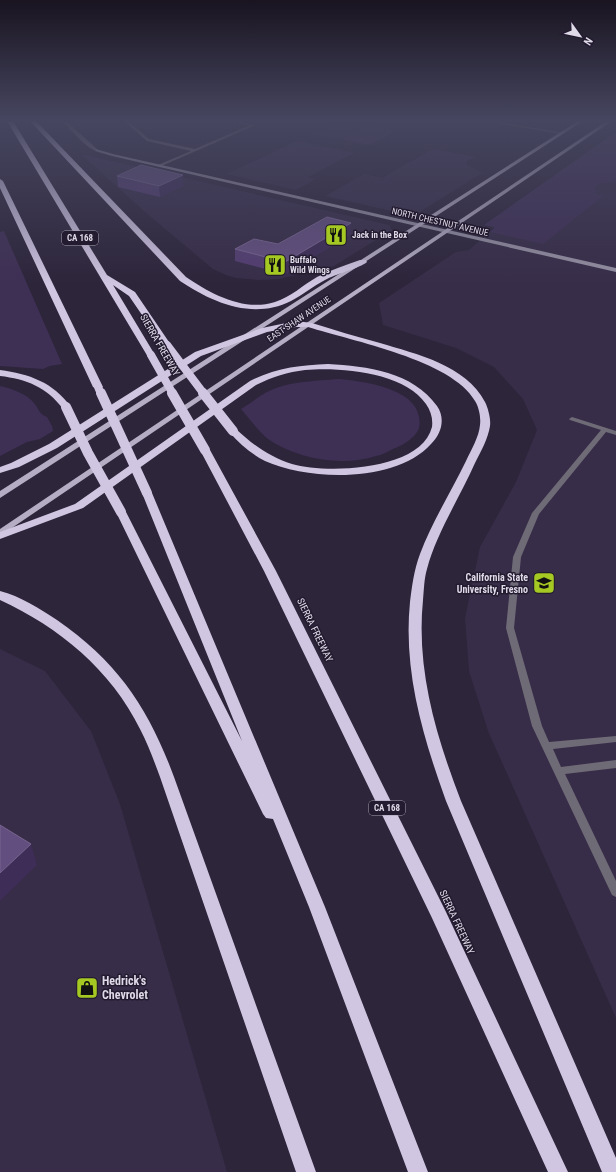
<svg xmlns="http://www.w3.org/2000/svg" width="616" height="1172" viewBox="0 0 616 1172" font-family="'Roboto Condensed',sans-serif">
  <rect width="100%" height="100%" fill="#2d253a"/>
  <!-- built -->
  <path fill="#372d48" d="M 340,121 L 368,125 L 340,139 L 312,134 Z
    M 616,132 L 616,1018 L 488,731 L 469,671 L 465,618 L 480,547 L 516,482 L 537,430 L 523,399 L 494,367 L 456,348 L 383,325 L 379,303 L 456,252 L 469,250 L 495,228 L 484,225 Z
    M 297,141 L 354,153 L 308,177 L 316,179 L 296,190 L 227,174 Z
    M 433,149 L 475,157 L 467,161 L 467,165 L 482,173 L 415,215 L 409,215 L 325,196 L 364,174 L 382,178 Z
    M 81,154 L 389,225 L 392,230 L 334,266 L 279,279 L 258,280 L 236,278 L 226,275 L 213,269 L 145,212 Z
    M 0,649 L 45,671 L 91,731 L 120,804 L 227,1172 L 0,1172 Z"/>
  <!-- green -->
  <path fill="#3e2f54" d="M 368,125 L 396,131 L 369,145 L 340,139 Z
    M 616,132 L 616,180 C 609,185 600,180 594,188 L 596,191 L 595,193 L 603,196 L 543,244 L 490,232 L 495,227 L 484,225 Z
    M 4,231 L 62,364 L 50,366 L 43,369 L 0,366 L 0,232 Z
    M 339,379 C 362,381 415,388 419,417 C 420,422 420,428 417,432 C 412,440 401,446 393,449 C 387,452 382,455 376,456 C 342,467 297,459 268,439 C 258,431 250,419 241,409 C 249,404 257,398 265,393 C 287,381 315,381 339,379 Z
    M 0,386 C 11,388 27,394 34,403 C 39,409 39,414 47,417 L 52,426 L 53,431 L 40,439 L 27,442 L 0,456 Z"/>
  <g fill="none" stroke-linecap="round" stroke-linejoin="round">
    <!-- street -->
    <path fill="#6f6b76" fill-rule="evenodd" d="M 62,121 L 66,121 L 97,149 L 97,151 C 88,150 69,128 62,121 Z
      M 124,121 L 128,121 L 149,139 L 195,149 L 250,125 L 231,122 L 229,121 L 236,121 L 256,125 L 159,167 L 158,167 L 158,165 L 191,151 L 147,141 Z
      M 484,121 L 491,121 L 564,133 L 562,134 Z
      M 572,417 L 616,431 L 616,435 L 606,432 L 539,514 L 521,557 L 514,628 L 542,726 L 549,742 L 616,736 L 616,742 L 553,749 L 561,767 L 616,760 L 616,768 L 565,774 L 616,881 L 616,897 L 612,895 L 532,726 L 506,628 L 513,557 L 532,513 L 601,430 L 570,420 L 569,419 Z"/>
    <!-- secondary -->
    <path fill="#9690a2" fill-rule="evenodd" d="M 96,149 L 113,154 L 616,268 L 616,272 L 112,156 L 95,151 Z"/>
    <!-- primary -->
    <path fill="#b5adc3" fill-rule="evenodd" d="M 578,121 L 583,121 L 0,498 L 0,491 Z
      M 607,121 L 612,121 L 0,536 L 0,529 Z"/>
    <!-- highway -->
    <path fill="#d0c6e2" fill-rule="evenodd" d="M 7,121 L 13,121 L 107,275 L 135,292 L 171,345 L 170,347 L 164,347 L 129,296 L 113,285 L 155,355 L 154,357 L 148,357 Z
      M 30,121 L 36,121 L 186,277 C 211,294 244,312 275,302 C 291,297 303,285 317,277 C 331,270 346,265 360,260 L 366,260 L 367,262 C 360,268 335,274 325,280 C 313,286 303,295 291,301 C 253,320 213,303 180,281 Z
      M 0,179 L 3,181 L 103,387 L 101,389 L 98,390 L 93,387 L 0,188 Z
      M 296,321 L 312,323 C 335,330 357,337 380,343 C 416,354 466,365 485,402 C 488,408 491,419 490,426 C 488,439 481,451 475,463 C 460,497 436,534 427,569 C 424,579 424,590 423,600 C 416,670 436,736 461,801 L 616,1158 L 616,1172 L 602,1172 L 446,801 C 423,737 403,671 410,602 C 412,586 414,570 420,554 C 432,522 451,492 466,461 C 471,450 479,437 480,425 C 481,418 479,407 475,401 C 452,360 352,341 308,327 L 296,327 L 267,332 L 201,356 L 57,448 L 19,467 L 0,473 L 0,467 L 11,463 L 49,444 L 195,352 L 262,328 Z
      M 328,364 C 367,366 413,372 437,406 C 446,419 441,434 431,444 C 396,483 309,481 265,461 C 251,454 240,444 230,433 L 228,431 L 230,429 L 236,429 C 253,445 270,457 292,464 C 326,474 421,471 432,427 C 433,419 431,411 426,404 C 404,372 341,367 305,370 C 288,372 272,377 256,385 L 83,508 L 0,539 L 0,532 L 75,504 L 250,381 C 275,368 301,365 328,364 Z
      M 0,370 C 29,374 53,382 71,407 L 69,409 L 63,409 C 47,387 26,379 0,376 Z
      M 205,447 L 210,450 L 276,571 L 446,912 L 568,1172 L 548,1172 L 432,918 L 264,571 L 200,450 Z
      M 147,490 L 152,493 L 325,907 L 428,1172 L 408,1172 L 309,907 L 273,819 L 266,818 L 263,814 L 116,512 L 121,509 L 126,512 L 242,741 L 142,493 Z
      M 0,591 C 20,596 40,609 57,620 C 118,662 149,709 174,777 L 316,1172 L 296,1172 L 160,777 C 154,761 148,744 140,729 C 111,670 59,627 0,600 Z"/>
    <!-- highway-bridge-far1 -->
    <path stroke="#d0c6e2" stroke-width="8" d="M 167,345 L 204,394
      M 151,355 L 173,394
      M 98,387 L 101,394"/>
    <!-- highway-bridge -->
    <path stroke="#d0c6e2" stroke-width="10" d="M 101,393 L 147,493
      M 172,393 L 205,450
      M 203,393 L 233,431
      M 66,407 L 88,453 L 121,512"/>
  </g>
  <!-- wall -->
  <path fill="#543e72" d="M 117,176 L 183,186 L 160,197 L 118,187 Z
    M 351,234 L 285,274 L 235,261 L 235,249 L 278,244 Z"/>
  <!-- shaded-wall -->
  <path fill="#3e2d56" d="M 183,175 L 183,186 L 160,197 L 159,186 Z
    M 351,223 L 351,234 L 285,274 L 285,262 Z
    M 31,844 L 37,865 L 0,901 L 0,873 Z"/>
  <!-- building -->
  <path fill="#634f7f" stroke="#77648f" d="M 141,165 L 183,175 L 159,186 L 117,176 Z
    M 327,217 L 351,223 L 285,262 L 235,249 L 254,239 L 278,244 Z
    M 0,825 L 31,844 L 0,873 Z"/>
  <!-- sky -->
  <linearGradient id="sky" x2="0" y2="1"><stop stop-color="#191420"/><stop offset="0.42" stop-color="#464660"/><stop offset="1" stop-color="#464660" stop-opacity="0"/></linearGradient>
  <rect width="616" height="285" fill="url(#sky)"/>
  <!-- icons -->
  <defs>
    <g id="restaurant-square" transform="scale(1.15)"><rect x="-9" y="-9" width="18" height="18" rx="4" fill="#a5c822" stroke="#231b30"/><path d="M-5-6h1v4h1v-4h1v4h1v-4h1v5L-1.5 .5V6h-2V.5L-5-1ZM5-6V6H3V1.5H1.5Q1.5-4 5-6Z" fill="#111"/></g>
    <g id="university-square" transform="scale(1.15)"><rect x="-9" y="-9" width="18" height="18" rx="4" fill="#a5c822" stroke="#231b30"/><path d="M0-5L7-2L0 1L-7-2ZM-4 1L0 2.5L4 1V4Q0 6-4 4Z" fill="#111"/></g>
    <g id="shop-square" transform="scale(1.15)"><rect x="-9" y="-9" width="18" height="18" rx="4" fill="#a5c822" stroke="#231b30"/><path d="M-5-2.5h2.3a2.7 3.5 0 0 1 5.4 0H5L5.5 6h-11ZM-1.5-2.5h3a1.5 2.3 0 0 0-3 0Z" fill="#111"/></g>
  </defs>
  <g fill-rule="evenodd">
    <use href="#restaurant-square" x="336" y="235"/>
    <use href="#restaurant-square" x="275" y="265"/>
    <use href="#university-square" x="544" y="583"/>
    <use href="#shop-square" x="87" y="988"/>
  </g>
  <g text-anchor="middle" dominant-baseline="central" stroke-width="3" stroke-linejoin="round" paint-order="stroke">
    <!-- far-street labels -->
    <g font-size="9" fill="#dfdae8" stroke="#231b30">
      <text transform="translate(440 222) rotate(13)">NORTH CHESTNUT AVENUE</text>
      <text transform="translate(299 319) rotate(-34)">EAST SHAW AVENUE</text>
    </g>
    <!-- far-poi labels -->
    <g font-size="9" font-weight="bold" fill="#dfdae8" stroke="#231b30" text-anchor="start">
      <text x="352" y="235">Jack in the Box</text>
      <text x="290" y="260">Buffalo<tspan x="290" dy="10">Wild Wings</tspan></text>
    </g>
    <!-- shield labels -->
    <g fill="#231b30" stroke="#a7a1b1" stroke-width="1">
      <rect x="62" y="231" width="36" height="14" rx="3"/>
      <rect x="369" y="801" width="36" height="14" rx="3"/>
    </g>
    <g font-size="9" font-weight="bold" fill="#dfdae8">
      <text x="80" y="238">CA 168</text>
      <text x="387" y="808">CA 168</text>
    </g>
    <!-- street labels -->
    <g font-size="10" fill="#dfdae8" stroke="#231b30">
      <text transform="translate(160 345) rotate(60)">SIERRA FREEWAY</text>
      <text transform="translate(315 630) rotate(64)">SIERRA FREEWAY</text>
      <text transform="translate(457 922) rotate(65)">SIERRA FREEWAY</text>
    </g>
    <!-- poi labels -->
    <g font-size="10" font-weight="bold" fill="#dfdae8" stroke="#231b30" text-anchor="end">
      <text x="528" y="577">California State<tspan x="528" dy="12">University, Fresno</tspan></text>
    </g>
    <!-- near-poi labels -->
    <g font-size="12" font-weight="bold" fill="#dfdae8" stroke="#231b30" text-anchor="start">
      <text x="102" y="981">Hedrick's<tspan x="102" dy="14">Chevrolet</tspan></text>
    </g>
  </g>
  <!-- north arrow -->
  <g transform="translate(580 36) rotate(123)" stroke="#231b30" stroke-width="3" paint-order="stroke">
  <path d="M0-3L7 15L0 10L-7 15Z" fill="#dfdae8"/>
  <text y="-6" font-size="11" font-weight="bold" text-anchor="middle" fill="#dfdae8">N</text>
  </g>
</svg>
